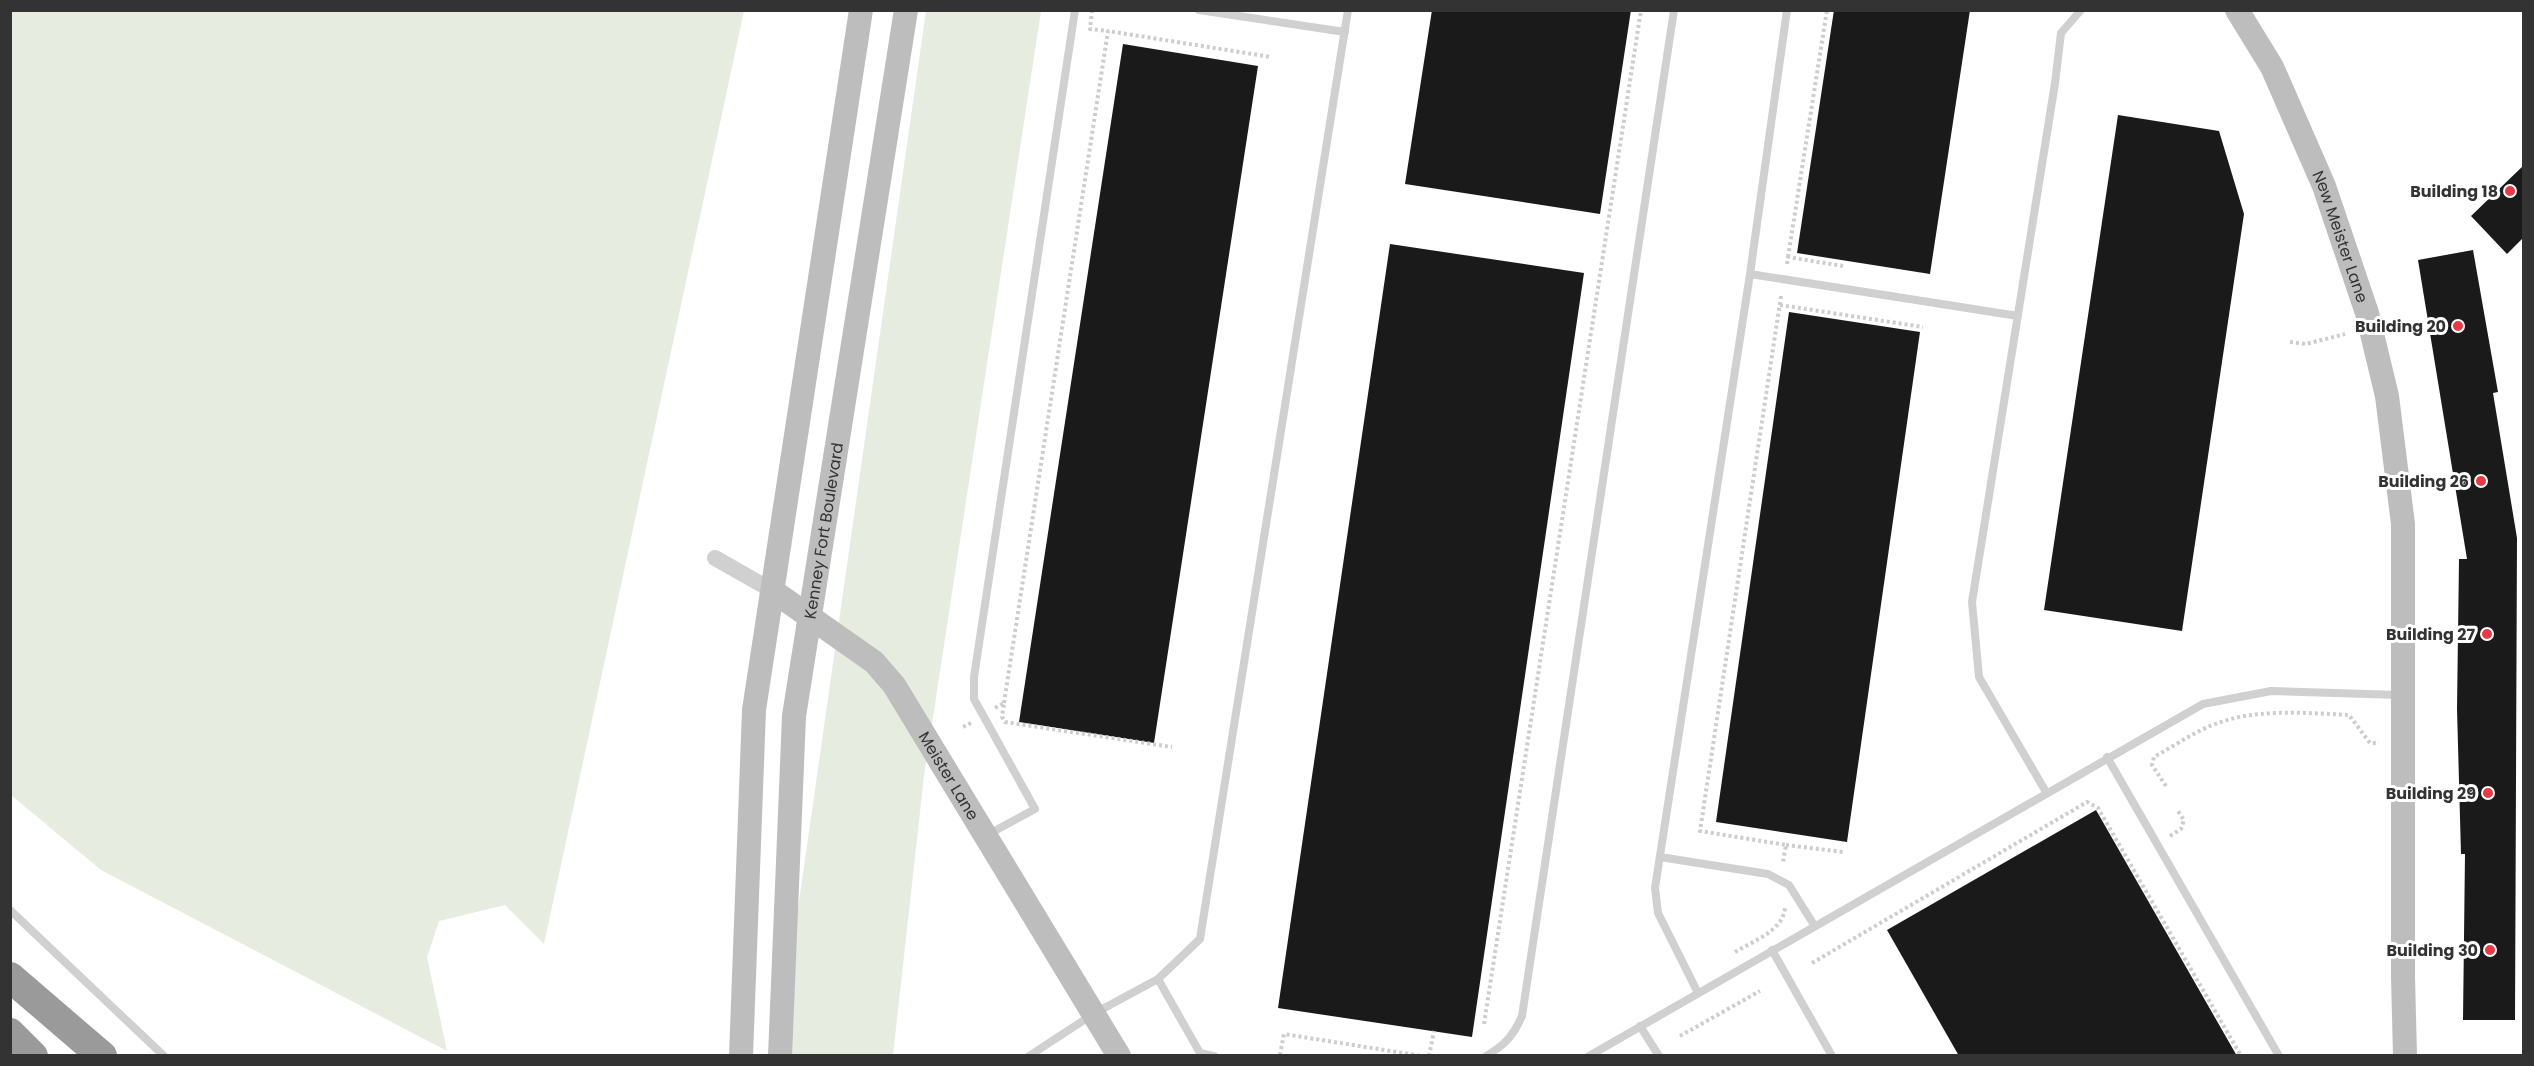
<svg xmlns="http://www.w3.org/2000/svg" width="2534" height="1066" viewBox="0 0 2534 1066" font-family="Poppins,sans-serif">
  <rect width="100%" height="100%" fill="#fff"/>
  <!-- green -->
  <path fill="#e6ecdf" d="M 10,11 L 744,11 L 544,944 L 505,905 L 439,921 L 427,957 L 447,1051 L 101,870 L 11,795 Z
    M 926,11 L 1041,11 L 924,776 L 893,1055 L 777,1056 Z"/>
  <!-- building -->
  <path fill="#1a1a1a" d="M 1432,10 L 1631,10 L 1600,214 L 1405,184 Z
    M 1834,10 L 1970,10 L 1930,274 L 1797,253 Z
    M 1123,44 L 1258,66 L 1154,743 L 1019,722 Z
    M 2118,115 L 2219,131 L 2244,214 L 2182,631 L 2044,610 Z
    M 2523,166 L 2523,238 L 2507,254 L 2471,216 Z
    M 1390,244 L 1584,273 L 1472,1037 L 1278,1008 Z
    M 2473,250 L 2498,392 L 2493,393 L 2517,538 L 2515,1020 L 2463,1020 L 2465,854 L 2461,854 L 2457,709 L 2459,559 L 2467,559 L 2418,260 Z
    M 1789,312 L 1920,332 L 1847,842 L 1716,822 Z
    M 2096,810 L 2237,1056 L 1959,1056 L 1887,930 Z"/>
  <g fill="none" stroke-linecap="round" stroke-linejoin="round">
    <!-- path -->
    <path stroke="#cdcdcd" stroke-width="4" stroke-dasharray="3 3" stroke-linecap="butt" d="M 1092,10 L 1090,29 L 1108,31
      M 1788,257 L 1827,10
      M 1787,264 L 1788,257 L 1843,266
      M 1781,296 L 1700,831 L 1786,845 L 1783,862
      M 1780,305 L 1923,327
      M 2290,342 L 2306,344 L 2345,334
      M 1004,703 L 1108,31 L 1271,57
      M 995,708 L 1004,703 L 1002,717 L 1005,722 L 1172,747
      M 963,727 L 971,723
      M 2166,786 L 2152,765 L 2154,757 C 2174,746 2194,732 2215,724 C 2257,708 2305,713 2349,715 L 2370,743 L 2379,743
      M 2170,836 L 2181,829 L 2184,820 L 2178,811
      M 1786,845 L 1843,852
      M 1735,952 C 1753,941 1783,931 1785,908
      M 1812,963 L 2087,802 L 2098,808 L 2241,1056
      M 1484,1024 L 1641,10
      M 1680,1036 L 1760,991
      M 1280,1055 L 1284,1034 L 1422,1056
      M 1429,1056 L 1434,1031"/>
    <!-- lane -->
    <path stroke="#d0d0d0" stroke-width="8" d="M 1199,10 L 1345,32
      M 1750,274 L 2018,316
      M 2107,757 L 2279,1056
      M 2046,792 L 1979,677 L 1972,602 L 2055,83 L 2061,33 L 2081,10
      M 987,835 L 1035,809 L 974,699 L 974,677 L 1075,10
      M 1660,857 L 1768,874 L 1789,885 L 1814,925
      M 10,910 L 164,1056
      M 1772,950 L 1832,1056
      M 1158,979 L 1200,1053 L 1214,1056
      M 1698,993 L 1658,913 L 1655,888 L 1750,274 L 1787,10
      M 1640,1026 L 1659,1056
      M 1029,1056 L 1095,1013 L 1158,979 L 1200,939 L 1348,10
      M 1486,1056 C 1505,1045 1513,1036 1522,1016 L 1674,10
      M 1589,1056 L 2203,704 L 2271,691 L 2400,695"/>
    <!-- street -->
    <path stroke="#d0d0d0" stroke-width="16" d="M 715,558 L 773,591"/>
    <!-- secondary -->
    <g stroke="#bdbdbd" stroke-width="24">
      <path id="s1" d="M 2237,10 L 2272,67 L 2324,186 L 2367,313 L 2387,396 L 2403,524 L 2403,976 L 2405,1056"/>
      <path id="s2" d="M 773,591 L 874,662 L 894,685 L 1119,1056"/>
      <path d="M 741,1056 L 754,710 L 861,10"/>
      <path id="s3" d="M 780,1056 L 794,716 L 906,10"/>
    </g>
    <!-- highway -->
    <path stroke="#9a9a9a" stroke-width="30" d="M 10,977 L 102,1056
      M 10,1033 L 33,1056"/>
  </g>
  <!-- markers -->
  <g fill="#e63946" stroke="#fff" stroke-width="2">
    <circle cx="2510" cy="191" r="6"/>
    <circle cx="2458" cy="326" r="6"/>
    <circle cx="2481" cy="481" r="6"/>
    <circle cx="2487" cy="634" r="6"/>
    <circle cx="2488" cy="793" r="6"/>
    <circle cx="2490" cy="950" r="6"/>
  </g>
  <g text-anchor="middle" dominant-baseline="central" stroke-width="6" stroke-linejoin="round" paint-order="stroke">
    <!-- poi labels -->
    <g font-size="16" font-weight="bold" fill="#333" stroke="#fff" text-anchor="end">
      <text x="2498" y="191">Building 18</text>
      <text x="2446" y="326">Building 20</text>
      <text x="2469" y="481">Building 26</text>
      <text x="2475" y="634">Building 27</text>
      <text x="2476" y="793">Building 29</text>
      <text x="2478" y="950">Building 30</text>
    </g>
    <!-- street labels -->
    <g font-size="16" fill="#333" stroke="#fff">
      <text stroke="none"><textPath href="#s1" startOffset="250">New Meister Lane</textPath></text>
      <text stroke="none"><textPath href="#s3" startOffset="528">Kenney Fort Boulevard</textPath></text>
      <text stroke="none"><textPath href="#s2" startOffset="260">Meister Lane</textPath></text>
    </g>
  </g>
  <!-- border -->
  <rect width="2534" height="1066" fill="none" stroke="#333333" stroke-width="24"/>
</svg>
